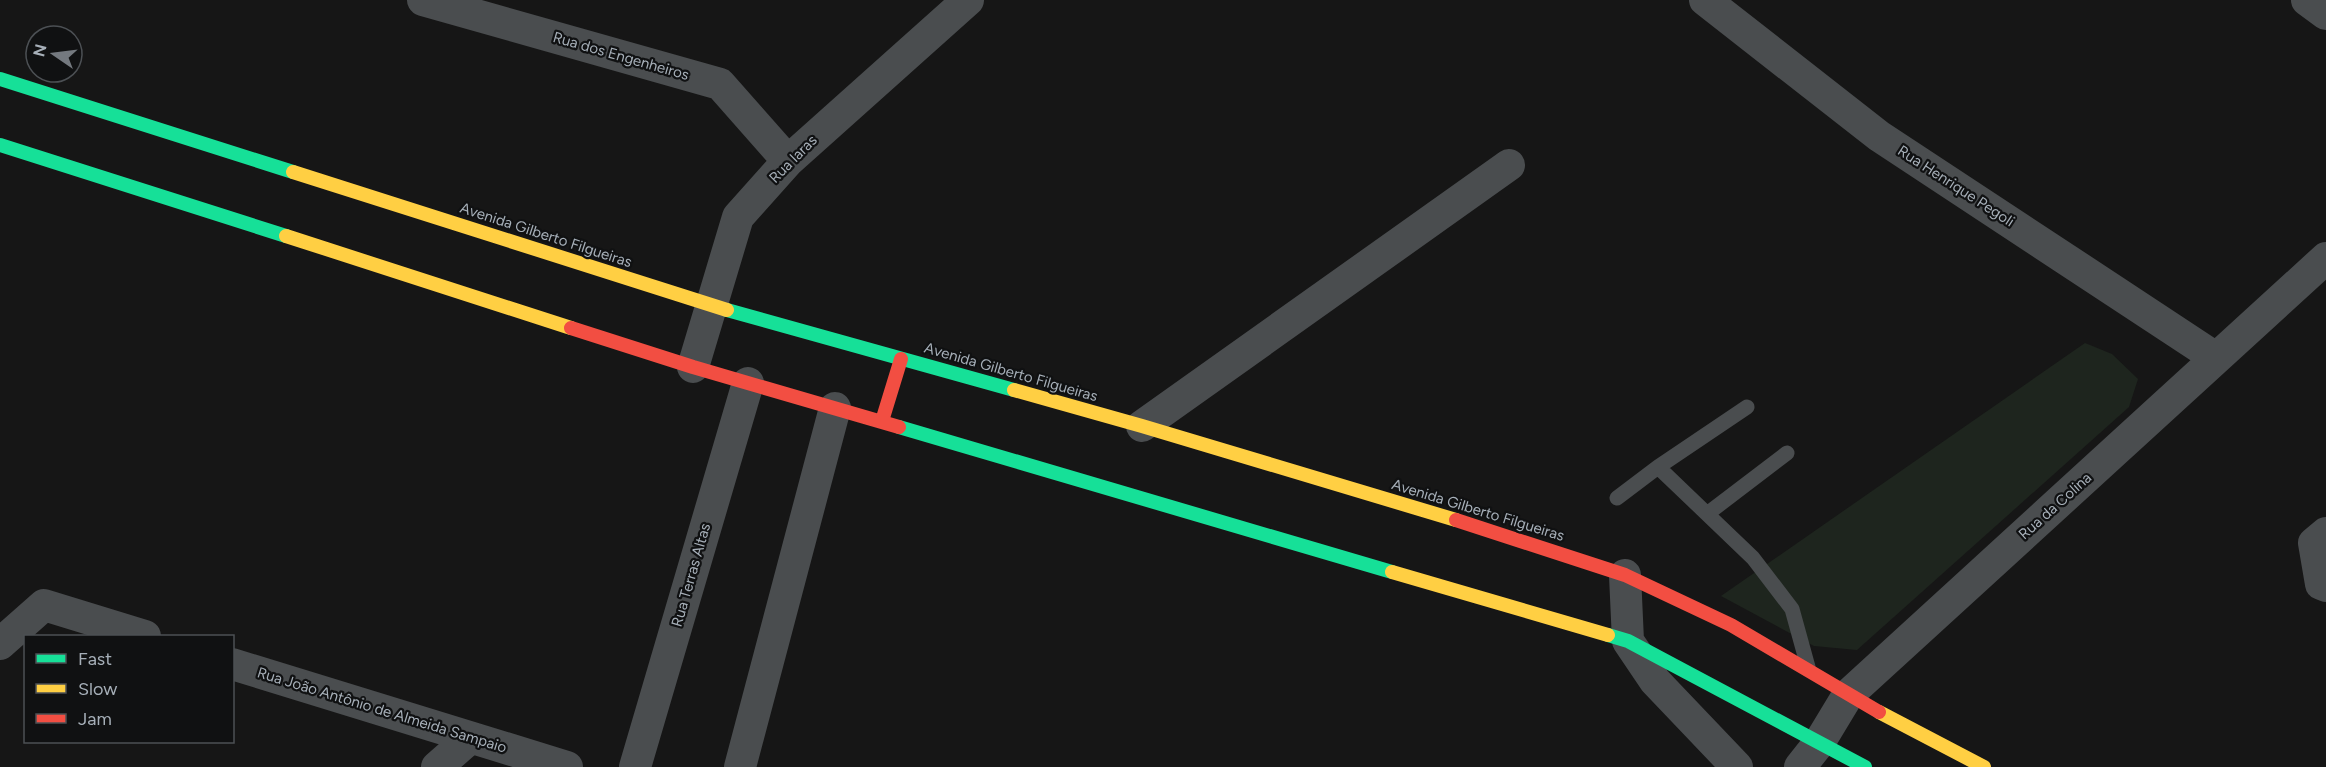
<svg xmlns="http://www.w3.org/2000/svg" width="2326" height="767" viewBox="0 0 2326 767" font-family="Figtree,sans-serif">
  <rect width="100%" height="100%" fill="#161616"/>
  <!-- green -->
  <path fill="#1e251e" d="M 2085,343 L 2112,354 L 2138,379 L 2129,407 L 1857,650 L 1814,646 L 1721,596 Z"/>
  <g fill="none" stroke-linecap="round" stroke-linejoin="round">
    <!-- lane -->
    <path stroke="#4a4d4f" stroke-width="15" d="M 1658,467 L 1753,558 L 1792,609 L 1808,667
      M 1617,498 L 1658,467 L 1747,407
      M 1707,514 L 1787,453"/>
    <!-- street -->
    <path stroke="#4a4d4f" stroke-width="32" d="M 423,0 L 720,84 L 788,161
      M 1705,0 L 1879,136 L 2216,358
      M 2307,0 L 2326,14
      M 693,367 L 738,217 L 788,161 L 968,0
      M 1142,426 L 1509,165
      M 2326,533 L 2314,543 L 2321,584 L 2326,586
      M 1625,575 L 1628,641 L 1655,681 L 1737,767
      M 0,644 L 44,605 L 145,636
      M 232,664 L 567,767
      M 437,767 L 470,738
      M 635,767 L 748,383
      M 740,767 L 835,408
      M 1800,767 L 1819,743 L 1848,695 L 2326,258"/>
    <!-- fast -->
    <path stroke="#16e098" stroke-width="14" d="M 0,79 L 293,172
      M 0,145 L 286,236
      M 727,310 L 1014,390
      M 899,427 L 1392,572
      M 1608,635 L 1628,641 L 1865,767"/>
    <!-- slow -->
    <path stroke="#ffcf43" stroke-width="14" d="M 293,172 L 727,310
      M 286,236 L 571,328
      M 1014,390 L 1142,426 L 1456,520
      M 1392,572 L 1608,635
      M 1879,712 L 1984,767"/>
    <!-- jam -->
    <path stroke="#f24e42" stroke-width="14" d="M 571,328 L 693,367 L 899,427
      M 882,421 L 901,359
      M 1456,520 L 1625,575 L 1731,625 L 1879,712"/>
  </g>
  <g text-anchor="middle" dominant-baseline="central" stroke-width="4.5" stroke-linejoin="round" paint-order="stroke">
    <!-- street labels -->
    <g font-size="15" fill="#a6afb8" stroke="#101112">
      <text transform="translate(621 56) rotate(16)">Rua dos Engenheiros</text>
      <text transform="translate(793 159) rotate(-45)">Rua Iaras</text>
      <text transform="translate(1956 186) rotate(33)">Rua Henrique Pegoli</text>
      <text transform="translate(546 235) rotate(18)">Avenida Gilberto Filgueiras</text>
      <text transform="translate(1011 372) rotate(16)">Avenida Gilberto Filgueiras</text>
      <text transform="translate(2055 506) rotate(-42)">Rua da Colina</text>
      <text transform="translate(1478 510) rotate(17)">Avenida Gilberto Filgueiras</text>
      <text transform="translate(691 575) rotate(-74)">Rua Terras Altas</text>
      <text transform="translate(382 710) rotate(17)">Rua João Antônio de Almeida Sampaio</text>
    </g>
  </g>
  <!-- legend -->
  <rect x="24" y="635" width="210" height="108" fill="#101112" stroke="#4c5054" stroke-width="1.5"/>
  <rect x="36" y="654" width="30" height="9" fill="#16e098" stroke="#4c5054" stroke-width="1.5"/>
  <text x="78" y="665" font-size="18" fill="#a6afb8">Fast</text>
  <rect x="36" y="684" width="30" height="9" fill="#ffcf43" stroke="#4c5054" stroke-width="1.5"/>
  <text x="78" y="695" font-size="18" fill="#a6afb8">Slow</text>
  <rect x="36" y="714" width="30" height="9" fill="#f24e42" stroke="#4c5054" stroke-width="1.5"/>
  <text x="78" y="725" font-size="18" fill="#a6afb8">Jam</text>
  <!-- north arrow -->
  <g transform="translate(54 54) rotate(284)"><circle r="28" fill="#101112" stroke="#4c5054" stroke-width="1.5"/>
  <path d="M0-4.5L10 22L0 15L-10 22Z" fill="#74797f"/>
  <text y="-9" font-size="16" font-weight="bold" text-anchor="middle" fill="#a6afb8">N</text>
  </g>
</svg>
